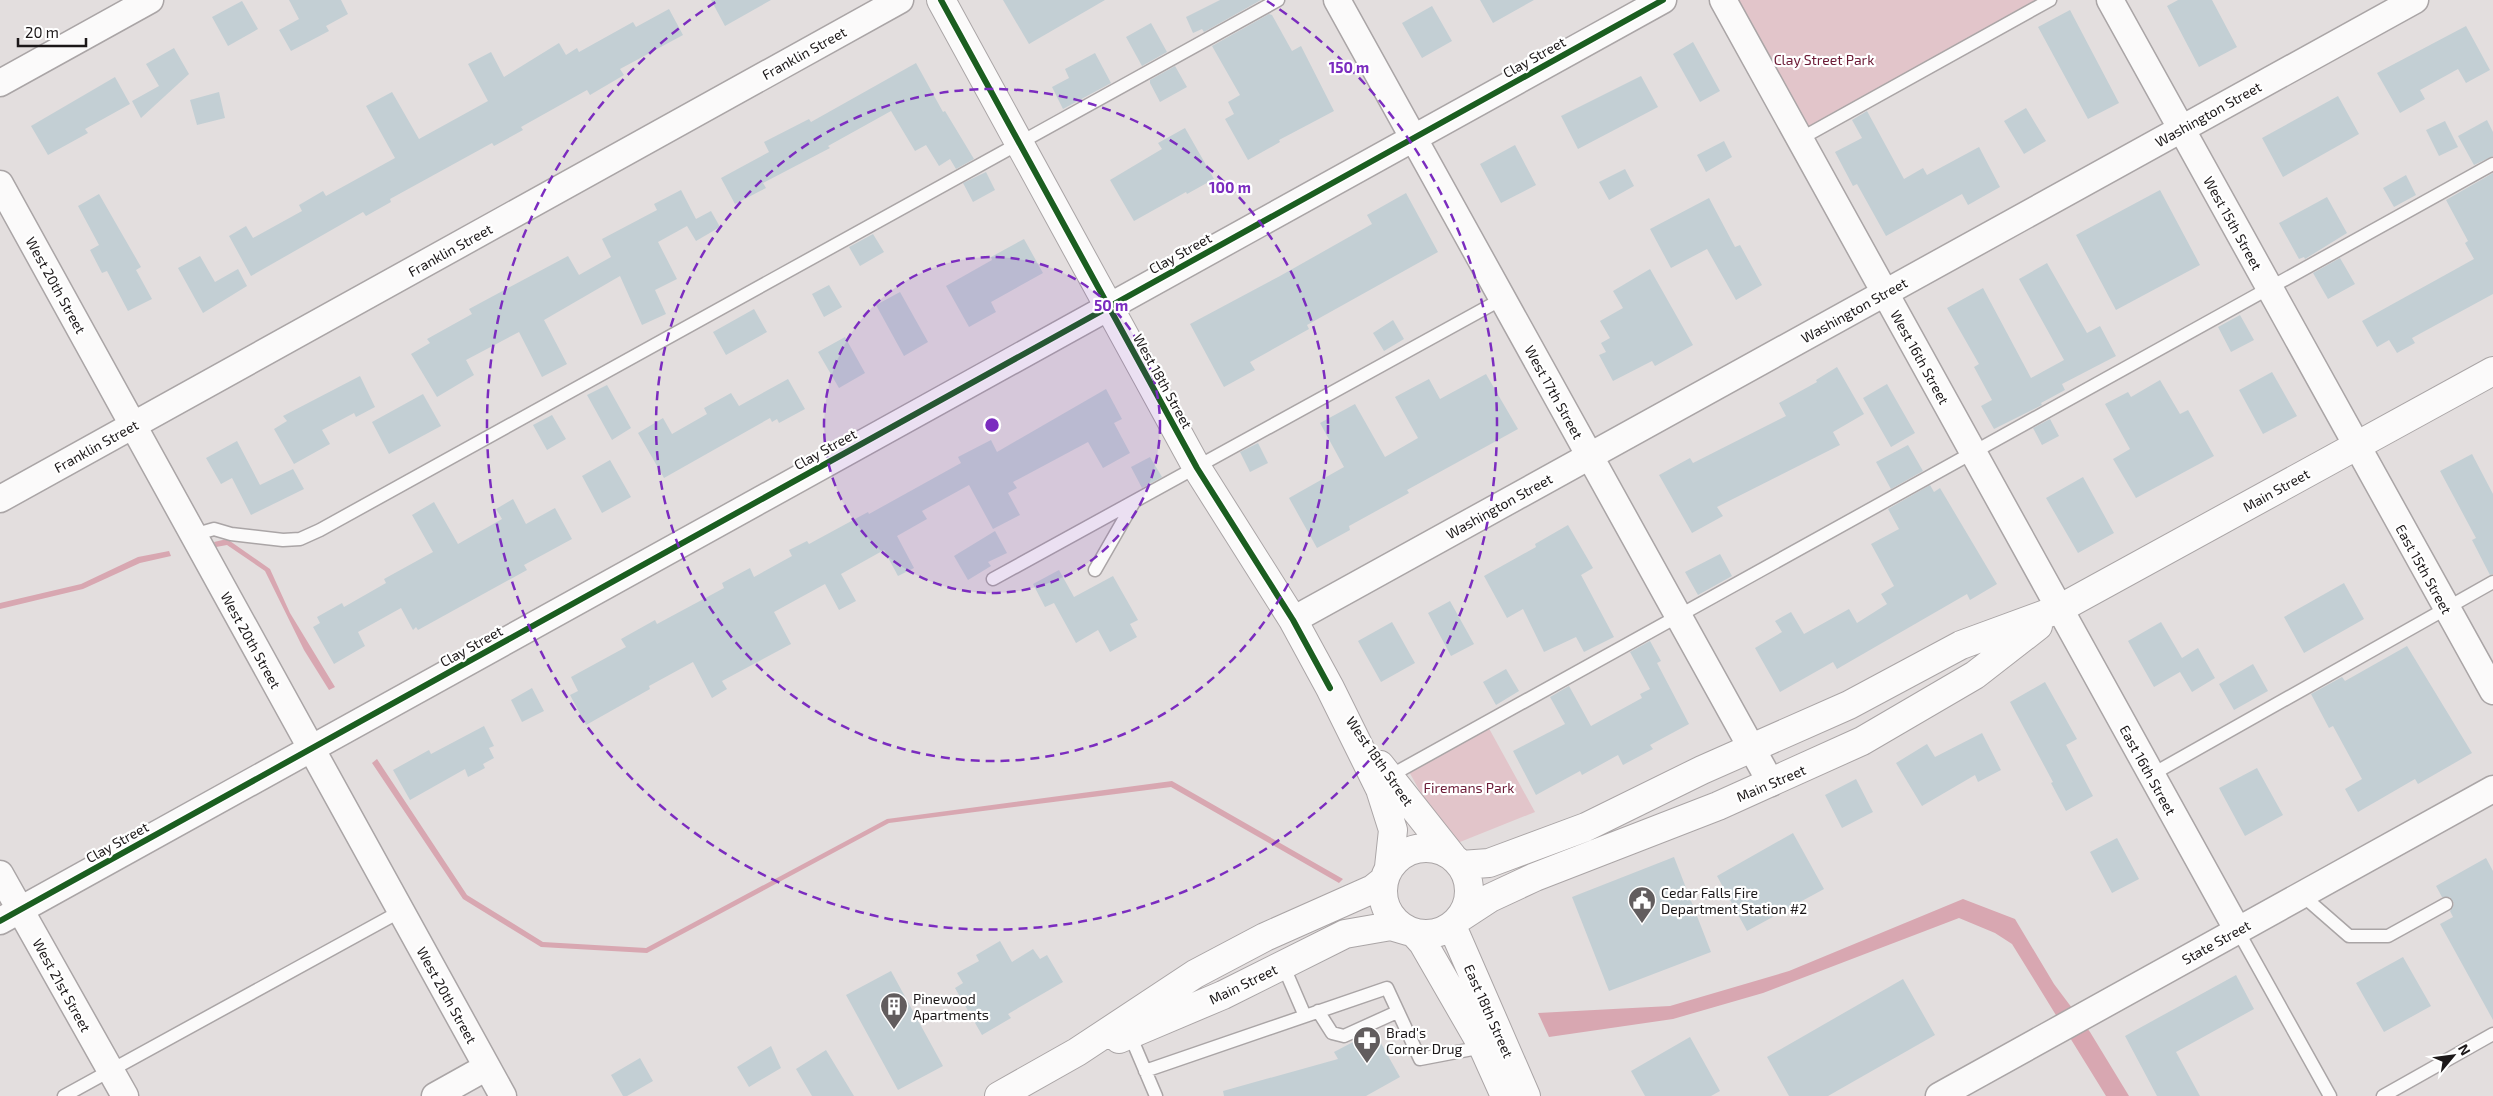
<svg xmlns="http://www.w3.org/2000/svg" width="2493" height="1096" viewBox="0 0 2493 1096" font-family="'Exo 2',sans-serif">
  <rect width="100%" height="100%" fill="#e3dede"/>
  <!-- green -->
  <path fill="#e2c5ca" d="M 1723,0 L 2050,0 L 1800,139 Z
    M 1486,723 L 1535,812 L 1450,846 L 1407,768 Z"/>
  <!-- water -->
  <path fill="#d8a7b1" d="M 227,539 L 270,569 L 290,613 L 335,687 L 329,690 L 304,650 L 265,571 L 227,545 L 216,547 L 214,542 Z
    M 169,551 L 171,556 L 140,563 L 83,589 L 0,609 L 0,603 L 81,584 L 138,557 Z
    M 377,759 L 467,895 L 543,942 L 646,948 L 887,819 L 1172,781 L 1343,879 L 1339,883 L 1171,787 L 889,823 L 647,953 L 541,947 L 463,899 L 372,763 Z
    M 1963,899 L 2015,919 L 2054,984 L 2090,1032 L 2129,1096 L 2106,1096 L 2012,944 L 1995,933 L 1959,918 L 1763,993 L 1673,1019 L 1549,1037 L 1538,1013 L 1670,1006 L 1789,971 Z"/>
  <!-- building -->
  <path fill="#c3cfd4" d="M 289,0 L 341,0 L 348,14 L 326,26 L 329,31 L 291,51 L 279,30 L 299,19 Z
    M 711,0 L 771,0 L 725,26 Z
    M 1003,0 L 1105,0 L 1029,44 Z
    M 1220,0 L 1261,0 L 1204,32 L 1202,29 L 1193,33 L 1186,17 Z
    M 1480,0 L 1534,0 L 1493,23 Z
    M 2178,0 L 2212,0 L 2237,47 L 2199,67 L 2167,6 Z
    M 242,1 L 258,29 L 228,46 L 212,17 Z
    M 1432,6 L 1452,41 L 1422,58 L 1402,23 Z
    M 669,9 L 683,35 L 620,69 L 624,75 L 590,95 L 587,90 L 521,127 L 523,130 L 494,146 L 492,143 L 390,199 L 391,202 L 366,216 L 363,212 L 251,276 L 229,236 L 246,226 L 253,238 L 302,211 L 299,205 L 323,191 L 326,196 L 395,158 L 366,106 L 392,92 L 419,139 L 488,101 L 468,64 L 491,52 L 504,77 L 559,43 L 566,55 L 577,48 L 579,52 L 633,22 L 636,27 Z
    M 2070,10 L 2119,103 L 2088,119 L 2038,27 Z
    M 1269,14 L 1272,15 L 1292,51 L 1301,46 L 1334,111 L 1279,140 L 1280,142 L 1248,160 L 1225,119 L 1234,114 L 1228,102 L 1240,95 L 1212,46 Z
    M 1151,23 L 1167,52 L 1142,66 L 1126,37 Z
    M 2466,26 L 2490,70 L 2466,83 L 2458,69 L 2420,90 L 2425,99 L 2400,113 L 2377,73 Z
    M 1693,42 L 1720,91 L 1700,102 L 1673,54 Z
    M 174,48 L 189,74 L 141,118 L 132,101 L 159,86 L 146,64 Z
    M 1095,53 L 1111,83 L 1063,109 L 1052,87 L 1069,78 L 1065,69 Z
    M 916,63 L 943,112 L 945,111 L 974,159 L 956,169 L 950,159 L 939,166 L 926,145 L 915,151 L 891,111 L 828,146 L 830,148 L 763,183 L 766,188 L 735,204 L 721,178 L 769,152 L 764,142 L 809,119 L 811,122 Z
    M 1175,66 L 1187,87 L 1160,102 L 1150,83 L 1150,80 Z
    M 1641,76 L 1658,107 L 1578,149 L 1561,116 Z
    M 115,77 L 130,104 L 85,129 L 88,133 L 48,155 L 31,126 Z
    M 219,92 L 225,118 L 197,125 L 190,100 Z
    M 2338,96 L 2359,134 L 2283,177 L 2262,138 Z
    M 2026,108 L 2046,141 L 2024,154 L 2004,121 Z
    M 1867,111 L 1904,179 L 1923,168 L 1927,175 L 1979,147 L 2000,187 L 1968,205 L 1962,194 L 1886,236 L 1857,184 L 1853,186 L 1835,152 L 1862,138 L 1852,120 Z
    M 2487,120 L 2493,132 L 2493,156 L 2474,165 L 2458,136 Z
    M 2445,121 L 2458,147 L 2439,156 L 2426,130 Z
    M 1185,128 L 1214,179 L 1187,194 L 1186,192 L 1134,221 L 1110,180 L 1162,149 L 1158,143 Z
    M 1724,141 L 1732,157 L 1706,172 L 1697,155 Z
    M 1515,145 L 1536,185 L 1501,203 L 1480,164 Z
    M 1625,169 L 1634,186 L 1609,200 L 1599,182 Z
    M 986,172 L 995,190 L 973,202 L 963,183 Z
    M 2493,173 L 2493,294 L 2412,338 L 2415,343 L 2397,353 L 2389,340 L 2377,347 L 2362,321 L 2474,259 L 2465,243 L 2468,241 L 2446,200 Z
    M 2406,175 L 2416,195 L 2394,207 L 2383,188 Z
    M 681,190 L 696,219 L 711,211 L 720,227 L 696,241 L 687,226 L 658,242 L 677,279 L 655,290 L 666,314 L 642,325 L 620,276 L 544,320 L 567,364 L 542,377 L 519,332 L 466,360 L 474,375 L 437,397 L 411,354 L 430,343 L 427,339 L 472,314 L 469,309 L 568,256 L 579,275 L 611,257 L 602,239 L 657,210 L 654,204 Z
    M 2160,190 L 2200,265 L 2116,310 L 2076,235 Z
    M 1406,193 L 1438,252 L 1307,325 L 1309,329 L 1250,362 L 1255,370 L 1224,387 L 1190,324 L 1280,276 L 1372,224 L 1367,215 Z
    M 99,194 L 141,267 L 136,270 L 152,299 L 128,311 L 107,271 L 102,273 L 90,250 L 99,245 L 78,206 Z
    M 2327,197 L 2347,233 L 2305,259 L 2304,257 L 2299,259 L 2279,223 Z
    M 1709,198 L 1735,247 L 1740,245 L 1762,285 L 1736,300 L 1707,249 L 1671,268 L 1650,229 Z
    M 873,234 L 884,252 L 860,266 L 849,247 Z
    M 1024,239 L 1043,273 L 991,302 L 996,312 L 969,327 L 946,286 L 992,260 L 991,257 Z
    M 200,256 L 215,282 L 238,269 L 247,286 L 203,313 L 178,268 Z
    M 2340,258 L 2355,284 L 2328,299 L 2313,273 Z
    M 2047,263 L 2087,333 L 2100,326 L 2116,356 L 2062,384 L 2065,390 L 2041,403 L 2042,405 L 1994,429 L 1981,406 L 1992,400 L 1974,367 L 1979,364 L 1947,308 L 1983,288 L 2031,378 L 2064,360 L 2019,279 Z
    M 1650,269 L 1693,345 L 1655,366 L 1652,361 L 1613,381 L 1599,355 L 1606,352 L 1601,343 L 1610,338 L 1600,321 L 1623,308 L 1613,291 Z
    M 829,285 L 842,307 L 824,317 L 812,294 Z
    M 900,292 L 928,342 L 904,356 L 876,305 Z
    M 754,309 L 767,332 L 726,355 L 713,332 Z
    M 2240,315 L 2254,340 L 2231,352 L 2218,327 Z
    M 1393,320 L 1404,339 L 1384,351 L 1373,333 Z
    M 845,337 L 865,373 L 839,388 L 818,352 Z
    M 1837,367 L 1864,414 L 1833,432 L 1840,445 L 1717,507 L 1723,516 L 1692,533 L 1659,475 L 1690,458 L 1693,463 L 1786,416 L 1779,403 L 1817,382 L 1816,380 Z
    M 2272,372 L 2297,416 L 2263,434 L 2239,390 Z
    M 1486,374 L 1518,429 L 1407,490 L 1409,493 L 1349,526 L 1350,530 L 1317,548 L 1289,498 L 1344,467 L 1320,423 L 1355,404 L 1385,457 L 1418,438 L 1395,397 L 1429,379 L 1440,399 Z
    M 360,376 L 375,407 L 356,417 L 354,413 L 322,430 L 330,444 L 294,464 L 274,429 L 287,421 L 283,416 Z
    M 788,379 L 805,409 L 779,423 L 777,419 L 772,422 L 770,418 L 664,478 L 638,433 L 663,418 L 672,434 L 707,414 L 704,408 L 731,393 L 739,406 Z
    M 2160,380 L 2180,414 L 2188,410 L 2214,456 L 2136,498 L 2113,459 L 2130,449 L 2105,404 L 2128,392 L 2131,397 Z
    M 1887,384 L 1915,433 L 1891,447 L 1863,398 Z
    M 607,385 L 631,428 L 612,440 L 587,395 Z
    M 1106,389 L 1122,419 L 1114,423 L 1130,453 L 1103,468 L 1088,442 L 1013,482 L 1017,488 L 1008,493 L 1020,515 L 993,529 L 969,485 L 922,511 L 927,519 L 897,536 L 914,568 L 898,576 L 884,550 L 841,574 L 856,601 L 839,610 L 825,584 L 774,612 L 791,644 L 722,681 L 727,689 L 712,698 L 693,662 L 649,686 L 650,689 L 586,725 L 570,695 L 578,691 L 571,677 L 626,647 L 621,639 L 655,620 L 657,624 L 724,588 L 722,583 L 750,568 L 754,577 L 792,556 L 789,550 L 807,541 L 809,544 L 868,512 L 869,514 L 961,463 L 958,457 L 991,440 L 997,452 Z
    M 423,394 L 441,426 L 389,454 L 372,422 Z
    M 552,415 L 566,439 L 547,450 L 533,425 Z
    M 2050,419 L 2059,436 L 2042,445 L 2033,428 Z
    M 237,441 L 260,485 L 293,469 L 304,489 L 251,515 L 232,478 L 221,484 L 206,458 Z
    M 1258,443 L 1268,463 L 1250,472 L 1240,452 Z
    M 1908,445 L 1923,471 L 1891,489 L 1876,462 Z
    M 2472,454 L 2493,494 L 2493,574 L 2490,575 L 2472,540 L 2476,538 L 2440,471 Z
    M 1150,457 L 1162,477 L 1142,488 L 1131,467 Z
    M 610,460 L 631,497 L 602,513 L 582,476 Z
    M 2083,477 L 2114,533 L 2078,553 L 2046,498 Z
    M 1930,485 L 1934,492 L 1940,488 L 1997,584 L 1970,600 L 1967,594 L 1837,669 L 1833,662 L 1780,692 L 1755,648 L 1782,632 L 1775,621 L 1791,612 L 1804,634 L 1849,609 L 1857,623 L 1887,604 L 1881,594 L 1894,586 L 1871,544 L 1899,529 L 1888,509 Z
    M 513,499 L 526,524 L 555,508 L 572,539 L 524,565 L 527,570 L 418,630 L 416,627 L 413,630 L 401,608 L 358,632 L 365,646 L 334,664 L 313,627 L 320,623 L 317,617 L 342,603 L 344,607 L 386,583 L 384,579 L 433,552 L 412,515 L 434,502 L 458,544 L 502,519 L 496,509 Z
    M 1568,525 L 1593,568 L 1581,575 L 1614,637 L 1584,652 L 1576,637 L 1544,652 L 1523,609 L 1507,618 L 1484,576 L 1536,547 L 1535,544 Z
    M 995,531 L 1007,553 L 988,562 L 991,566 L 968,580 L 954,556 Z
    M 1720,554 L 1732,576 L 1698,595 L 1685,572 Z
    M 1059,570 L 1074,597 L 1113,576 L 1138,620 L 1130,624 L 1137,637 L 1110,652 L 1098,630 L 1076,643 L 1054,603 L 1045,607 L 1033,584 Z
    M 2344,583 L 2364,619 L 2304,653 L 2284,617 Z
    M 1450,601 L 1474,644 L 1451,656 L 1428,613 Z
    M 1392,622 L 1415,663 L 1381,682 L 1358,641 Z
    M 2161,622 L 2182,658 L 2198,648 L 2215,678 L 2192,692 L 2180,672 L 2154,687 L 2128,641 Z
    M 1650,641 L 1661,661 L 1657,663 L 1689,724 L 1650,745 L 1653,749 L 1623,765 L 1618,755 L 1582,775 L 1580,771 L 1536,795 L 1513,751 L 1565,724 L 1550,697 L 1569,686 L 1591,726 L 1642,698 L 1640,694 L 1650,689 L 1630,652 Z
    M 2407,646 L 2472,753 L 2418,784 L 2415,779 L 2358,812 L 2345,789 L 2362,779 L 2333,726 L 2329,728 L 2311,694 L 2342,677 L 2345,681 Z
    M 2253,664 L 2268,691 L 2234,710 L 2219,684 Z
    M 1506,669 L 1519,691 L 1496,705 L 1483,682 Z
    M 2045,682 L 2077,739 L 2066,745 L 2093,796 L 2066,811 L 2051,783 L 2053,782 L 2010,702 Z
    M 532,688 L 544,711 L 522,722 L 511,700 Z
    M 484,726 L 494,746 L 489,748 L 494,758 L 483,764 L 485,768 L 468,777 L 465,769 L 410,800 L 393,770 L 429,750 L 431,754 Z
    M 1982,733 L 2001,770 L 1978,782 L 1975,775 L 1922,806 L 1896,763 L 1927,744 L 1935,757 Z
    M 2257,768 L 2283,815 L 2245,836 L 2219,788 Z
    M 1856,779 L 1873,812 L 1842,828 L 1825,795 Z
    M 1793,833 L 1824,889 L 1747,931 L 1717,876 Z
    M 2117,838 L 2139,879 L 2112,893 L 2090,852 Z
    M 1674,857 L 1711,952 L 1609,991 L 1572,897 Z
    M 2486,858 L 2493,871 L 2493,1020 L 2440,924 L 2453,917 L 2450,911 L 2454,904 L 2450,897 L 2442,897 L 2436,886 Z
    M 1000,941 L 1012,962 L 1033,949 L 1040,959 L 1047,955 L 1063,982 L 1008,1014 L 1011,1018 L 982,1035 L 955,988 L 963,983 L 957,973 L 979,961 L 976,955 Z
    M 2403,957 L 2431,1006 L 2384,1032 L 2356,983 Z
    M 891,971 L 943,1066 L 898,1090 L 846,995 Z
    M 2236,975 L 2254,1009 L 2176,1052 L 2200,1096 L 2157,1096 L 2125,1036 Z
    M 1903,979 L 1935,1035 L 1828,1096 L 1789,1096 L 1767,1057 Z
    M 1374,1031 L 1400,1077 L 1366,1096 L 1224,1096 L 1223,1091 L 1338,1059 L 1334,1052 Z
    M 1690,1037 L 1720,1091 L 1711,1096 L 1645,1096 L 1631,1071 Z
    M 771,1046 L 781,1068 L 749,1087 L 737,1067 Z
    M 826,1050 L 854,1096 L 812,1096 L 796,1069 Z
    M 640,1058 L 653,1081 L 627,1096 L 623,1096 L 611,1075 Z"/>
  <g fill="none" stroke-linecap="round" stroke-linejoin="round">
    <!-- service casing -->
    <g stroke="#aaa5a6" stroke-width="15">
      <path id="service" d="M 1800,139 L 2050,0
        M 193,535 L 214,529 L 231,534 L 283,540 L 300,539 L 320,530 L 1278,0
        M 1095,570 L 1134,502
        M 993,579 L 1502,299
        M 2151,775 L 2493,582
        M 1388,777 L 2493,164
        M 2302,895 L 2349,936 L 2388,936 L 2446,904
        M 2238,931 L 2330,1096
        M 1283,965 L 1305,1016
        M 1318,1011 L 1332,1033 L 1344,1036 L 1397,1012
        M 1130,1035 L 1156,1096
        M 1145,1071 L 1387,988 L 1420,1059 L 1483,1047
        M 64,1096 L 401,911
        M 2383,1096 L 2493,1034"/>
    </g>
    <!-- minor casing -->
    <g stroke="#aaa5a6" stroke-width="29">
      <path id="minor" d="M 1337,0 L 1771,783
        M 1723,0 L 2238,931
        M 2110,0 L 2493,691
        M 0,83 L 150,0
        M 0,184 L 503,1096
        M 0,499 L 900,0
        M 1293,620 L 2415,0
        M 0,874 L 125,1096
        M 0,921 L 1663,0
        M 435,1096 L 487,1067
        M 1939,1096 L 2493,789"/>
    </g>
    <!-- secondary casing -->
    <g stroke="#aaa5a6" stroke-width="30">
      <path id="secondary" d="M 941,0 L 1197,468 L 1293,620 L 1330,688 L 1380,789 L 1393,830 L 1389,867
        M 1380,765 L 1452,856
        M1383 891a43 43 0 1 1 86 0a43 43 0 1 1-86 0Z
        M 1461,865 L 1489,863 L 1586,827 L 1702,770 L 1849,705 L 1961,645 L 2059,609 L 2493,371
        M 1461,917 L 1490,898 L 1535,877 L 1718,806 L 1862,741 L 1975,675 L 2038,626
        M 1452,926 L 1526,1096
        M 1414,933 L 1423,943 L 1483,1047 L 1505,1096
        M 1119,1039 L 1223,995 L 1345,934 L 1391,926 L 1408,931
        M 999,1096 L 1077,1052 L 1195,974 L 1265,937 L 1373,889 L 1383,881"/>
    </g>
    <!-- service -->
    <use href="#service" stroke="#fbfafa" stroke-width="12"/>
    <!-- minor -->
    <use href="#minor" stroke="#fbfafa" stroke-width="26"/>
    <!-- secondary -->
    <use href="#secondary" stroke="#fbfafa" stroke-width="28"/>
    <!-- cycleway casing -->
    <g stroke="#fff" stroke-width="9">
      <path id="cycleway" d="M 941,0 L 1197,468 L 1293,620 L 1330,688
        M 0,921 L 1663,0"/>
    </g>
    <!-- cycleway -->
    <use href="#cycleway" stroke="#1b5e20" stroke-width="6"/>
  </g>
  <!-- distance rings -->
  <circle cx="992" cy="425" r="168" fill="#7b2cbf" fill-opacity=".12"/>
  <g fill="none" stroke="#7b2cbf" stroke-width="2.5" stroke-dasharray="9 6">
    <circle cx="992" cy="425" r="168"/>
    <circle cx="992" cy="425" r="336"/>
    <path d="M1267 1A505 505 0 1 1 717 1"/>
  </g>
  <!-- icons -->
  <defs>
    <g id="civic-pin" transform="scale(1.4375)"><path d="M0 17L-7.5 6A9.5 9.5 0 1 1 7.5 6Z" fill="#625d5e" stroke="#fff"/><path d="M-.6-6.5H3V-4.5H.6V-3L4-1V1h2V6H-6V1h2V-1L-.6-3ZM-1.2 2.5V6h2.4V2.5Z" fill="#fff"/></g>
    <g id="building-pin" transform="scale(1.4375)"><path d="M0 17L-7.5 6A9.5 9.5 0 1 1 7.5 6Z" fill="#625d5e" stroke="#fff"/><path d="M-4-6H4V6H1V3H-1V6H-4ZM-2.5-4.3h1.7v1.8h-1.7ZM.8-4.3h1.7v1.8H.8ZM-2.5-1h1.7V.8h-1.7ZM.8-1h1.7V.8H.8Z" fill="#fff"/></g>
    <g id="pharmacy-pin" transform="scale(1.4375)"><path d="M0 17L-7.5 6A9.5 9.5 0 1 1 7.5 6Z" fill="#625d5e" stroke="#fff"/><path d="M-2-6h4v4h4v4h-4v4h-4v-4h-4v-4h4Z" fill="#fff"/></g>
  </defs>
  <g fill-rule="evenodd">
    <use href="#civic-pin" x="1642" y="900"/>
    <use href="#building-pin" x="894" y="1006"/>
    <use href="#pharmacy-pin" x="1367" y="1040"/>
  </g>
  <g text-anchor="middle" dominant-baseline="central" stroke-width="4.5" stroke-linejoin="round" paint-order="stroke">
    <!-- street labels -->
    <g font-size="14" fill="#1c1819" stroke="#fff">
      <text transform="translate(804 53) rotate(-29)">Franklin Street</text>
      <text transform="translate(1534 57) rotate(-29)">Clay Street</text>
      <text transform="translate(2208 114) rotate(-29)">Washington Street</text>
      <text transform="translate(2233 223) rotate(61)">West 15th Street</text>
      <text transform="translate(450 250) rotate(-29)">Franklin Street</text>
      <text transform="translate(1180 253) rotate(-29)">Clay Street</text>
      <text transform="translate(56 285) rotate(61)">West 20th Street</text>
      <text transform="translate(1854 310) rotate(-29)">Washington Street</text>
      <text transform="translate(1920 357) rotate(61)">West 16th Street</text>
      <text transform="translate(1163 381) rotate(61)">West 18th Street</text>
      <text transform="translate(1554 392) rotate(61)">West 17th Street</text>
      <text transform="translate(96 446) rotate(-29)">Franklin Street</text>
      <text transform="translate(825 449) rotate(-29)">Clay Street</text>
      <text transform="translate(2276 490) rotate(-29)">Main Street</text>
      <text transform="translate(1499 506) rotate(-29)">Washington Street</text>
      <text transform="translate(2424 569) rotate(61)">East 15th Street</text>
      <text transform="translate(251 640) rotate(61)">West 20th Street</text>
      <text transform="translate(471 646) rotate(-29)">Clay Street</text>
      <text transform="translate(1380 761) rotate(55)">West 18th Street</text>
      <text transform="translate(2148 770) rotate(61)">East 16th Street</text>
      <text transform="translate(1771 783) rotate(-23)">Main Street</text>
      <text transform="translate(117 842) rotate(-29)">Clay Street</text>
      <text transform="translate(2216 942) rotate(-29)">State Street</text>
      <text transform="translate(1243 984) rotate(-26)">Main Street</text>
      <text transform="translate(62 985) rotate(61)">West 21st Street</text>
      <text transform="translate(447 995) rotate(61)">West 20th Street</text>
      <text transform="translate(1489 1011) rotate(66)">East 18th Street</text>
    </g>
    <!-- park labels -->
    <g font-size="14" fill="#6b1a35" stroke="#fff">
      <text x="1824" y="59">Clay Street Park</text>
      <text x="1469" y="787">Firemans Park</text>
    </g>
    <!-- poi labels -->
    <g font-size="14" fill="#1c1819" stroke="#fff" text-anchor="start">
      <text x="1661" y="892">Cedar Falls Fire<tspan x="1661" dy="16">Department Station #2</tspan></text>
      <text x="913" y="998">Pinewood<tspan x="913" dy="16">Apartments</tspan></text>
      <text x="1386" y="1032">Brad's<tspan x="1386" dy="16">Corner Drug</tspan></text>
    </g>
  </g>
  <circle cx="992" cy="425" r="8" fill="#7b2cbf" stroke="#fff" stroke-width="2.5"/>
  <g font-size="15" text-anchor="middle" font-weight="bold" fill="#7b2cbf" stroke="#fff" stroke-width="4.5" stroke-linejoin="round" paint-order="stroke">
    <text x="1349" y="73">150 m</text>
    <text x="1230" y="193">100 m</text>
    <text x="1111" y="311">50 m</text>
  </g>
  <!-- north arrow -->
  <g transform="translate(2453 1056) rotate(61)" stroke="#ffffff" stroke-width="4" paint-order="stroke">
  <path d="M0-4L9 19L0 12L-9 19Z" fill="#1c1819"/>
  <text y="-8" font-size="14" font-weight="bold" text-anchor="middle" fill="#1c1819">N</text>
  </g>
  <!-- scale -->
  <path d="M18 38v8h68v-8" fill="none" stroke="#1c1819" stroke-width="2.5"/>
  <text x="25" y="38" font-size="15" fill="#1c1819" stroke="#ffffff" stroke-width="4" paint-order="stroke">20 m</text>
</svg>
